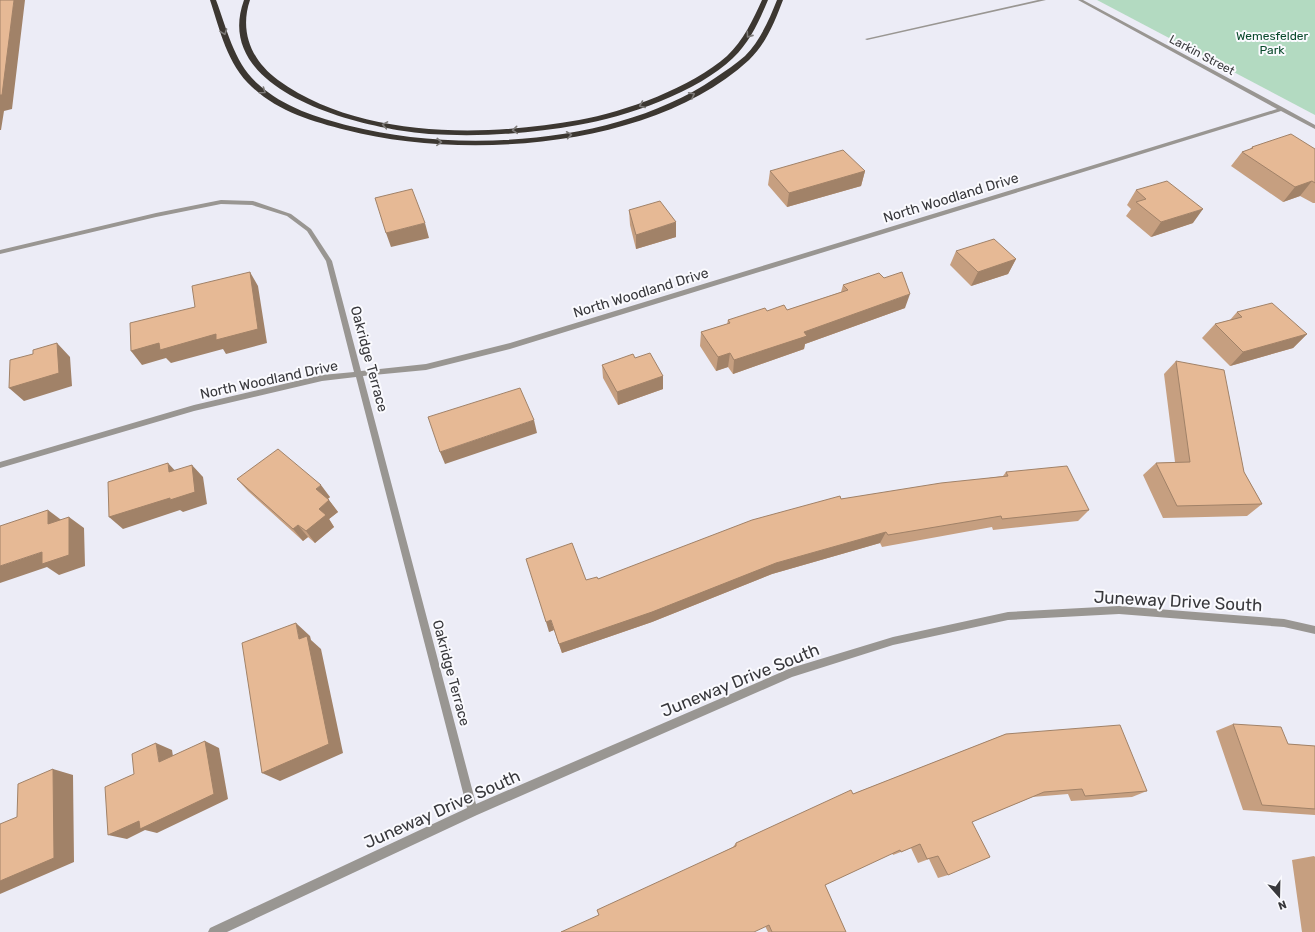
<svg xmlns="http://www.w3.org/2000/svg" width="1315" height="932" viewBox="0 0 1315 932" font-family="Rubik,sans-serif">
  <rect width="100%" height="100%" fill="#ececf6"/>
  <!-- green -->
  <path fill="#b3dac1" d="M 1097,0 L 1315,0 L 1315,115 Z"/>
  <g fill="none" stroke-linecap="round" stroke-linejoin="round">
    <!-- minor -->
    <path fill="#999692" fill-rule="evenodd" d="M 1038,0 L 1046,0 L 867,40 L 865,39 Z
      M 1078,0 L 1083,0 L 1284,108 L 1315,125 L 1315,129 L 1281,111 L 510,349 L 426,370 L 363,376 L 476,804 L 791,668 L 893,637 L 1008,612 L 1119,606 L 1284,619 L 1315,626 L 1315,634 L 1284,627 L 1119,614 L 1008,620 L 893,645 L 792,677 L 477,815 L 227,932 L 208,932 L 210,928 L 467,808 L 356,377 L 322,381 L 194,411 L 0,468 L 0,462 L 194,405 L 322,375 L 354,372 L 326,261 L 307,231 L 287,216 L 252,205 L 221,204 L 156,217 L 0,254 L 0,250 L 156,213 L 221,200 L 253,201 L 291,214 L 311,229 L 332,261 L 361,371 L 426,364 L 510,343 L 1277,109 Z"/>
    <!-- motorway -->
    <path fill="#3c3731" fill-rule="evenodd" d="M 210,0 L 216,0 C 227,29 234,63 258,84 C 283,107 318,118 350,126 C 461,154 619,144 715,78 C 725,71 736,64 745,56 C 760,41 769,20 777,0 L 783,0 C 775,21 766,44 749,60 C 654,148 466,161 346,130 C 313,122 277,111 252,87 C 227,64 220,30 210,0 Z
      M 244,0 L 250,0 C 239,32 252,61 278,80 C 359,139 485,137 579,120 C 625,112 692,87 727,56 C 743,41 753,20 762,0 L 768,0 C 759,21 750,42 733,58 C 698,92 626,117 578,125 C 529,134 479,137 429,134 C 364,129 210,93 244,0 Z"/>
  </g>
  <!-- wall -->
  <path fill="#c69f80" d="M 1252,147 L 1315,149 L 1315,203 L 1313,203 L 1300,196 L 1283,202 L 1231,166 L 1242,152 L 1250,149 Z
    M 770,171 L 865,171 L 861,186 L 787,207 L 768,185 Z
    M 1136,190 L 1193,223 L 1151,237 L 1126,216 L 1131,209 L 1127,205 Z
    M 629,210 L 676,237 L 636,249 L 630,225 Z
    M 956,251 L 1016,259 L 1008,274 L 971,286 L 950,265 Z
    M 843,285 L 905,308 L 805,344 L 804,349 L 733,374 L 728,367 L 716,371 L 700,346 L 701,332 L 727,324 L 728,320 L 767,311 L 787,310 L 841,292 Z
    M 1237,312 L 1307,334 L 1293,348 L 1230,366 L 1202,338 L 1215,324 L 1230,320 Z
    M 635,358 L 663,376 L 663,389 L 618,405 L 603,378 L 602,365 Z
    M 1176,361 L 1244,472 L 1262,504 L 1247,516 L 1163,518 L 1143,475 L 1156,463 L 1175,462 L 1164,374 Z
    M 1006,472 L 1089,510 L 1078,521 L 993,530 L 992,527 L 882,547 L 880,543 L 772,574 L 652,622 L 562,653 L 554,630 L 549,632 L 586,580 L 598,579 L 841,499 L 1003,476 Z
    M 237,479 L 330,497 L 328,499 L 338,512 L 329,519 L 334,527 L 315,543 L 308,537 L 303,541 L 248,491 Z
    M 1233,724 L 1288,744 L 1315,746 L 1315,815 L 1243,810 L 1216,731 Z
    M 1006,734 L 1147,791 L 1132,797 L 1071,801 L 1068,794 L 1032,797 L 972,822 L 948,875 L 938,878 L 929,859 L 918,863 L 911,848 L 893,855 L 892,853 L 825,885 L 846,932 L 768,932 L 765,926 L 599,915 L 733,847 L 736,843 L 853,794 Z
    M 1314,856 L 1315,857 L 1315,932 L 1302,932 L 1292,860 Z"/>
  <!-- shaded-wall -->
  <path fill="#a18268" d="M 14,0 L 25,0 L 12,109 L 4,111 L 1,130 L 0,130 L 0,95 Z
    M 865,171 L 861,186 L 787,207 L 789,193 Z
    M 1312,181 L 1300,196 L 1283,202 L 1295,187 Z
    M 1203,209 L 1193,223 L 1151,237 L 1161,222 Z
    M 676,222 L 676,237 L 636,249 L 636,235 Z
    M 425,223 L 429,238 L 391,247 L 386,233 Z
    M 1016,259 L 1008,274 L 971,286 L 978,272 Z
    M 250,272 L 258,286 L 267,343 L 226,354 L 223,349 L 171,363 L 166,358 L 142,365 L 131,351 Z
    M 910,294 L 905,308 L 805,344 L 804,349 L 733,374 L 734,360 L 804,332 Z
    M 1307,334 L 1293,348 L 1230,366 L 1243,352 Z
    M 57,343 L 70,357 L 72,386 L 24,401 L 9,388 Z
    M 730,353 L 728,367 L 716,371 L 718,357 Z
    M 663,376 L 663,389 L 618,405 L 617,392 Z
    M 534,420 L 537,433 L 445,464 L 440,452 Z
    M 168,463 L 180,476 L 169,472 Z
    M 192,465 L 203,477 L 207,504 L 183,512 L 180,510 L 123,529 L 109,517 Z
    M 321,485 L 330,497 L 325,501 L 316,489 Z
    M 329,500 L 338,512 L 329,519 L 334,527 L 315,543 L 306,531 L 319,509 Z
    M 48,510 L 64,522 L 48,524 Z
    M 69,517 L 84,528 L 85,566 L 59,575 L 47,567 L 0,583 L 0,566 L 42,552 Z
    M 298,525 L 308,537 L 303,541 L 293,529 Z
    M 886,532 L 880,543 L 772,574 L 652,622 L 562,653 L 559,644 L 776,563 Z
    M 551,620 L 554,630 L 549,632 L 546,622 Z
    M 296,623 L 310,636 L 311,640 L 321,649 L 343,753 L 280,781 L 262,773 L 299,639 Z
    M 205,741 L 219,748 L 228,799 L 157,833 L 145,830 L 127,839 L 108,835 Z
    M 156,743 L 172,750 L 175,769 L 159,762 Z
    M 53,769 L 73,775 L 74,862 L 0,894 L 0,881 Z"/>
  <!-- building -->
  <path fill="#e6b995" stroke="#a18268" d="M 0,0 L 14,0 L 2,95 L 0,95 Z
    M 1291,134 L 1315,149 L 1315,183 L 1312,181 L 1295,187 L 1242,152 L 1253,148 L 1252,147 Z
    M 843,150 L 865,171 L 789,193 L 770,171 Z
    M 1167,181 L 1203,209 L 1161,222 L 1136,202 L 1146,199 L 1136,190 Z
    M 412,189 L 425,223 L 386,233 L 375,198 Z
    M 660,201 L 676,222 L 636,235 L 629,210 Z
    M 994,239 L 1016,259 L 978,272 L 956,251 Z
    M 250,272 L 258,329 L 216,340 L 216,334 L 160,350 L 159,343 L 131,351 L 130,323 L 195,307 L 192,286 Z
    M 902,272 L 910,294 L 804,332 L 807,336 L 734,360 L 730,353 L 718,357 L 701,332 L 730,323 L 728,320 L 765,308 L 767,311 L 784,305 L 787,310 L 848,290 L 843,285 L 879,273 L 884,278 Z
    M 1272,303 L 1307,334 L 1243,352 L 1215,324 L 1242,317 L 1237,312 Z
    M 57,343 L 59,373 L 9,388 L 10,360 L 33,354 L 33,350 Z
    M 650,353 L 663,376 L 617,392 L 602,365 L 633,354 L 635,358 Z
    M 1176,361 L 1224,370 L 1244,472 L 1262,504 L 1177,506 L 1156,463 L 1190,462 Z
    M 520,388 L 534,420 L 440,452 L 428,417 Z
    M 278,449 L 321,485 L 316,489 L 329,500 L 319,509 L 326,515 L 306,531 L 298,525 L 293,529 L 237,479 Z
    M 168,463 L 169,472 L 192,465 L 195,492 L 170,500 L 170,498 L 109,517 L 108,482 Z
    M 1067,466 L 1089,510 L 1002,519 L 1001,516 L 888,535 L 886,532 L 776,563 L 652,612 L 559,644 L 551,620 L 546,622 L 526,559 L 572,543 L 586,580 L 597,577 L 598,579 L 752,520 L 840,496 L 841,499 L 941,483 L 1008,476 L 1006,472 Z
    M 48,510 L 48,524 L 69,517 L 69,555 L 42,564 L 42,552 L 0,566 L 0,526 Z
    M 296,623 L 299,639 L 307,636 L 329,744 L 262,773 L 242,643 Z
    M 1233,724 L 1281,727 L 1288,744 L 1315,746 L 1315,809 L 1262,805 Z
    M 1120,725 L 1147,791 L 1085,796 L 1082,789 L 1044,792 L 972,822 L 990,857 L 948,875 L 938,856 L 927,859 L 920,844 L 901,852 L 900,850 L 825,885 L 846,932 L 772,932 L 769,925 L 754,932 L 561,932 L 599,915 L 597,910 L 736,846 L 736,843 L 851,790 L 853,794 L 1006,734 Z
    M 205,741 L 214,794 L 140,829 L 139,821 L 108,835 L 105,787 L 134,774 L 132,754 L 156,743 L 159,762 Z
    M 53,769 L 54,858 L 0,881 L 0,824 L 17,817 L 18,784 Z"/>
  <!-- one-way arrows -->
  <defs><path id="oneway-chevron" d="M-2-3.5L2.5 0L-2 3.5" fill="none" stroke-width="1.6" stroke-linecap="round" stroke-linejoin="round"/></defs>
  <g stroke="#7e7b79">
    <use href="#oneway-chevron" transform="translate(224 32) rotate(70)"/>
    <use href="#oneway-chevron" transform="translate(749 35) rotate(125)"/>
    <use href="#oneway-chevron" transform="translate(263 91) rotate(35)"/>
    <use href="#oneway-chevron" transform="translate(692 95) rotate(-28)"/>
    <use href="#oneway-chevron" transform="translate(642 105) rotate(158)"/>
    <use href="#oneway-chevron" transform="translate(385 125) rotate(-170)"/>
    <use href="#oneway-chevron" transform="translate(515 130) rotate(175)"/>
    <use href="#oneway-chevron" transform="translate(569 135) rotate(-8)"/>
    <use href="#oneway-chevron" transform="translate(439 142) rotate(3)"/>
  </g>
  <g text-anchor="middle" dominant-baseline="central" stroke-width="4" stroke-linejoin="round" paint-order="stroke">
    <!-- far-park labels -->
    <g font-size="12" fill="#0a4a2c" stroke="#fafafe">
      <text x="1272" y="36">Wemesfelder<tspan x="1272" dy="14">Park</tspan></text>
    </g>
    <!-- far-street labels -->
    <g font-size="12" fill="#38383c" stroke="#fafafe">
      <text transform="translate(1202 55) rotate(28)">Larkin Street</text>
    </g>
    <!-- street labels -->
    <g font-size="14" fill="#38383c" stroke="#fafafe">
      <text transform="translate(951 198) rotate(-17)">North Woodland Drive</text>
      <text transform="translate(641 293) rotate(-17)">North Woodland Drive</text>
      <text transform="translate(369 359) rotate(75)">Oakridge Terrace</text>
      <text transform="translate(269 380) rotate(-12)">North Woodland Drive</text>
      <text transform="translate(451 673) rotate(75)">Oakridge Terrace</text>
    </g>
    <!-- near-street labels -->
    <g font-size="17" fill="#38383c" stroke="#fafafe">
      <text transform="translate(1178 601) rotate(3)">Juneway Drive South</text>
      <text transform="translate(740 680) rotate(-22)">Juneway Drive South</text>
      <text transform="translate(442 809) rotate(-24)">Juneway Drive South</text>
    </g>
  </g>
  <!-- north arrow -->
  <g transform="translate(1279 896) rotate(160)" stroke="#fafafe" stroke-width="3" paint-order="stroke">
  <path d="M0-3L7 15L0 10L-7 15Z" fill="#38383c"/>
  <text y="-6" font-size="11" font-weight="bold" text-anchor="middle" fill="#38383c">N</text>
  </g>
</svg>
